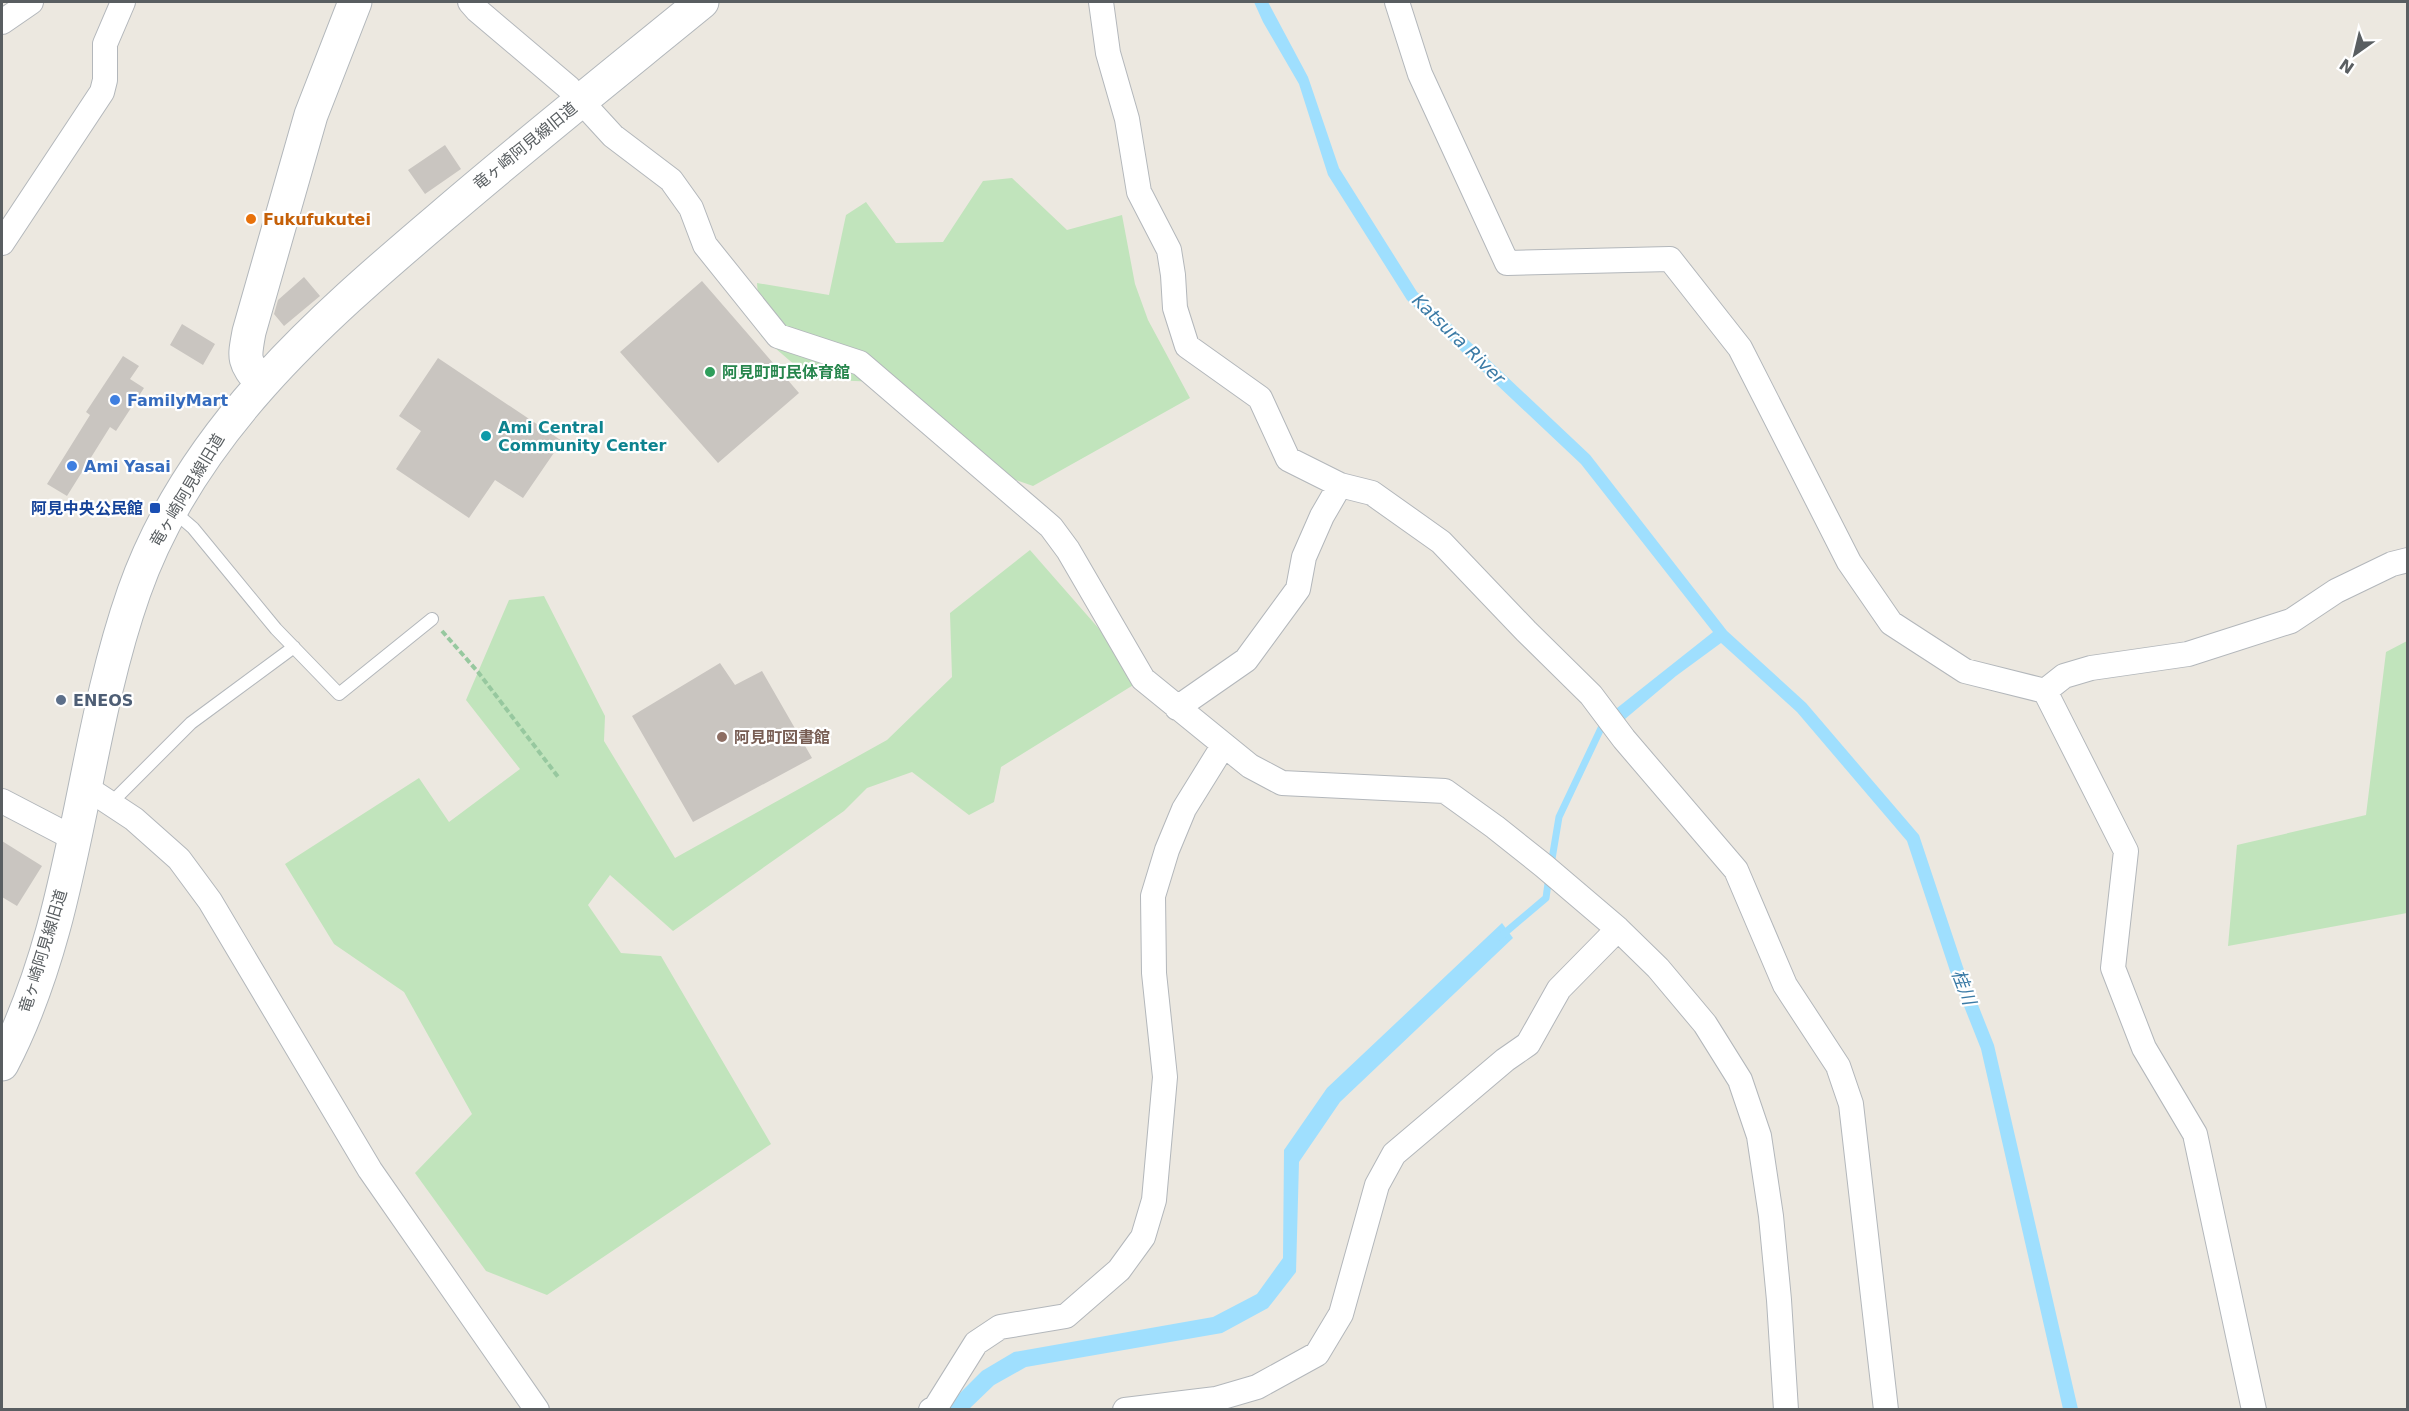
<svg xmlns="http://www.w3.org/2000/svg" width="2409" height="1411" viewBox="0 0 2409 1411" font-family="'DejaVu Sans','Noto Sans JP',sans-serif">
  <rect width="100%" height="100%" fill="#ece8e0"/>
  <!-- green -->
  <path fill="#c1e4bc" d="M 1012,178 L 1067,230 L 1122,215 L 1135,284 L 1148,320 L 1190,398 L 1033,486 L 963,461 L 877,382 L 811,379 L 761,336 L 757,283 L 829,295 L 846,215 L 866,202 L 896,243 L 943,242 L 983,181 Z
    M 1030,550 L 1143,679 L 1001,767 L 994,802 L 969,815 L 912,772 L 867,788 L 844,811 L 673,931 L 610,875 L 588,905 L 621,953 L 661,956 L 771,1144 L 547,1295 L 486,1271 L 415,1173 L 472,1114 L 404,992 L 334,944 L 285,864 L 419,778 L 449,822 L 520,769 L 466,700 L 509,600 L 544,596 L 605,716 L 604,741 L 675,858 L 887,740 L 952,677 L 950,613 Z
    M 2407,641 L 2407,913 L 2228,946 L 2237,845 L 2366,815 L 2386,652 Z"/>
  <!-- water -->
  <path fill="#9fdffe" d="M 1254,2 L 1268,2 L 1308,77 L 1339,168 L 1417,292 L 1590,455 L 1727,631 L 1806,703 L 1919,835 L 1963,967 L 1994,1045 L 2078,1409 L 2063,1409 L 1981,1049 L 1950,971 L 1907,841 L 1797,712 L 1721,643 L 1676,676 L 1625,719 L 1598,719 L 1617,708 L 1713,632 L 1581,464 L 1407,300 L 1328,175 L 1299,84 L 1263,22 Z
    M 1502,923 L 1513,938 L 1340,1102 L 1299,1162 L 1296,1272 L 1268,1308 L 1222,1333 L 1026,1367 L 994,1385 L 969,1409 L 943,1410 L 982,1371 L 1014,1352 L 1213,1317 L 1257,1294 L 1283,1258 L 1284,1150 L 1327,1088 Z"/>
  <g fill="none" stroke-linecap="round" stroke-linejoin="round">
    <!-- stream -->
    <path stroke="#9fdffe" stroke-width="7" d="M 1551,865 L 1559,817 L 1604,722
      M 1500,937 L 1546,898 L 1549,876"/>
  </g>
  <!-- building -->
  <path fill="#c9c5c0" d="M 445,145 L 461,169 L 425,194 L 408,170 Z
    M 304,277 L 320,296 L 284,326 L 274,314 L 278,300 Z
    M 702,281 L 799,393 L 718,463 L 620,352 Z
    M 182,324 L 215,344 L 203,365 L 170,345 Z
    M 123,356 L 139,366 L 130,379 L 144,388 L 116,431 L 110,427 L 67,496 L 47,484 L 90,415 L 86,412 Z
    M 438,358 L 562,441 L 523,498 L 495,480 L 469,518 L 396,469 L 421,431 L 399,416 Z
    M 720,663 L 735,685 L 762,671 L 812,758 L 693,822 L 632,716 Z
    M 2,841 L 42,866 L 17,906 L 2,897 Z"/>
  <g fill="none" stroke-linecap="round" stroke-linejoin="round">
    <!-- lane casing -->
    <g stroke="#b3b7bb" stroke-width="14">
      <path id="lane" d="M 172,510 L 193,528 L 276,629 L 339,694 L 432,619
        M 110,804 L 191,723 L 294,647"/>
    </g>
    <!-- street casing -->
    <g stroke="#b3b7bb" stroke-width="26">
      <path id="street" d="M 470,2 L 477,10 L 569,88 L 613,136 L 671,180 L 691,208 L 705,245 L 778,336 L 860,363 L 1051,527 L 1068,550 L 1143,679 L 1250,766 L 1282,783 L 1445,791 L 1495,827 L 1544,866 L 1618,929 L 1658,968 L 1705,1024 L 1740,1080 L 1759,1136 L 1771,1216 L 1779,1300 L 1786,1410
        M 1101,2 L 1108,53 L 1127,119 L 1139,192 L 1169,250 L 1173,275 L 1175,308 L 1187,346 L 1260,398 L 1288,459 L 1340,485 L 1372,493 L 1441,542 L 1526,631 L 1591,695 L 1624,739 L 1736,870 L 1785,985 L 1838,1066 L 1851,1104 L 1886,1410
        M 1397,2 L 1420,74 L 1507,263 L 1670,259 L 1740,348 L 1849,562 L 1891,623 L 1965,671 L 2045,691 L 2126,851 L 2113,968 L 2144,1048 L 2195,1134 L 2254,1410
        M 2,22 L 31,2
        M 2,243 L 102,92 L 105,80 L 105,44 L 123,2
        M 2045,691 L 2064,676 L 2091,668 L 2188,654 L 2291,621 L 2336,591 L 2392,564 L 2408,560
        M 1177,708 L 1246,660 L 1298,589 L 1304,557 L 1322,516 L 1340,485
        M 87,788 L 134,819 L 179,859 L 210,901 L 370,1170 L 537,1410
        M 2,801 L 75,839
        M 931,1410 L 936,1407 L 976,1343 L 1000,1327 L 1066,1316 L 1119,1270 L 1143,1237 L 1154,1200 L 1165,1077 L 1154,973 L 1153,896 L 1167,850 L 1184,809 L 1223,746
        M 1125,1410 L 1216,1399 L 1257,1387 L 1317,1354 L 1341,1314 L 1377,1185 L 1394,1154 L 1505,1060 L 1528,1044 L 1559,989 L 1618,929"/>
    </g>
    <!-- secondary casing -->
    <g stroke="#b2b7bb" stroke-width="35">
      <path id="secondary" d="M 261,382 C 243,361 244,359 249,332 L 311,115 L 355,2
        M 2,1064 C 78,918 80,746 134,592 C 190,433 316,323 441,217 C 526,144 615,73 702,2"/>
    </g>
    <!-- path -->
    <path stroke="#97c89f" stroke-width="4" stroke-dasharray="6 3" stroke-linecap="butt" d="M 442,631 L 478,672 L 559,778"/>
    <!-- lane -->
    <use href="#lane" stroke="#fff" stroke-width="12"/>
    <!-- street -->
    <use href="#street" stroke="#fff" stroke-width="24"/>
    <!-- secondary -->
    <use href="#secondary" stroke="#fff" stroke-width="33"/>
  </g>
  <!-- markers -->
  <circle fill="#e8710a" stroke="#fff" stroke-width="2" cx="251" cy="219" r="6"/>
  <circle fill="#2e9e5b" stroke="#fff" stroke-width="2" cx="710" cy="372" r="6"/>
  <g fill="#3f7fe0" stroke="#fff" stroke-width="2">
    <circle cx="115" cy="400" r="6"/>
    <circle cx="72" cy="466" r="6"/>
  </g>
  <circle fill="#0f9aa8" stroke="#fff" stroke-width="2" cx="486" cy="436" r="6"/>
  <rect fill="#1a4fb4" stroke="#fff" stroke-width="2" x="149" y="502" width="12" height="12" rx="3"/>
  <circle fill="#5c6f8a" stroke="#fff" stroke-width="2" cx="61" cy="700" r="6"/>
  <circle fill="#8d6e63" stroke="#fff" stroke-width="2" cx="722" cy="737" r="6"/>
  <g text-anchor="middle" dominant-baseline="central" stroke-width="4.5" stroke-linejoin="round" paint-order="stroke">
    <!-- street labels -->
    <g font-size="16" fill="#595e61" stroke="#fff">
      <text transform="translate(525 146) rotate(-39)">竜ヶ崎阿見線旧道</text>
      <text transform="translate(187 490) rotate(-59)">竜ヶ崎阿見線旧道</text>
      <text transform="translate(43 951) rotate(-73)">竜ヶ崎阿見線旧道</text>
    </g>
    <!-- food labels -->
    <g font-size="16" font-weight="bold" fill="#c56008" stroke="#fff" text-anchor="start">
      <text x="263" y="219">Fukufukutei</text>
    </g>
    <!-- leisure labels -->
    <g font-size="16" font-weight="bold" fill="#27864d" stroke="#fff" text-anchor="start">
      <text x="722" y="372">阿見町町民体育館</text>
    </g>
    <!-- shop labels -->
    <g font-size="16" font-weight="bold" fill="#366cbe" stroke="#fff" text-anchor="start">
      <text x="127" y="400">FamilyMart</text>
      <text x="84" y="466">Ami Yasai</text>
    </g>
    <!-- culture labels -->
    <g font-size="16" font-weight="bold" fill="#0d838f" stroke="#fff" text-anchor="start">
      <text x="498" y="427">Ami Central<tspan x="498" dy="18">Community Center</tspan></text>
    </g>
    <!-- transit labels -->
    <g font-size="16" font-weight="bold" fill="#164399" stroke="#fff" text-anchor="end">
      <text x="143" y="508">阿見中央公民館</text>
    </g>
    <!-- service labels -->
    <g font-size="16" font-weight="bold" fill="#4e5e75" stroke="#fff" text-anchor="start">
      <text x="73" y="700">ENEOS</text>
    </g>
    <!-- education labels -->
    <g font-size="16" font-weight="bold" fill="#785e54" stroke="#fff" text-anchor="start">
      <text x="734" y="737">阿見町図書館</text>
    </g>
    <!-- water labels -->
    <g font-size="18" font-style="italic" fill="#3b7ba6" stroke="#fff">
      <text transform="translate(1459 339) rotate(44)">Katsura River</text>
      <text transform="translate(1964 987) rotate(69)">桂川</text>
    </g>
  </g>
  <!-- border -->
  <rect width="2409" height="1411" fill="none" stroke="#595e61" stroke-width="6"/>
  <!-- north arrow -->
  <g transform="translate(2355 54) rotate(214)" stroke="#ffffff" stroke-width="4.5" paint-order="stroke">
  <path d="M0-4.5L10 22L0 15L-10 22Z" fill="#595e61"/>
  <text y="-9" font-size="16" font-weight="bold" text-anchor="middle" fill="#595e61">N</text>
  </g>
</svg>
